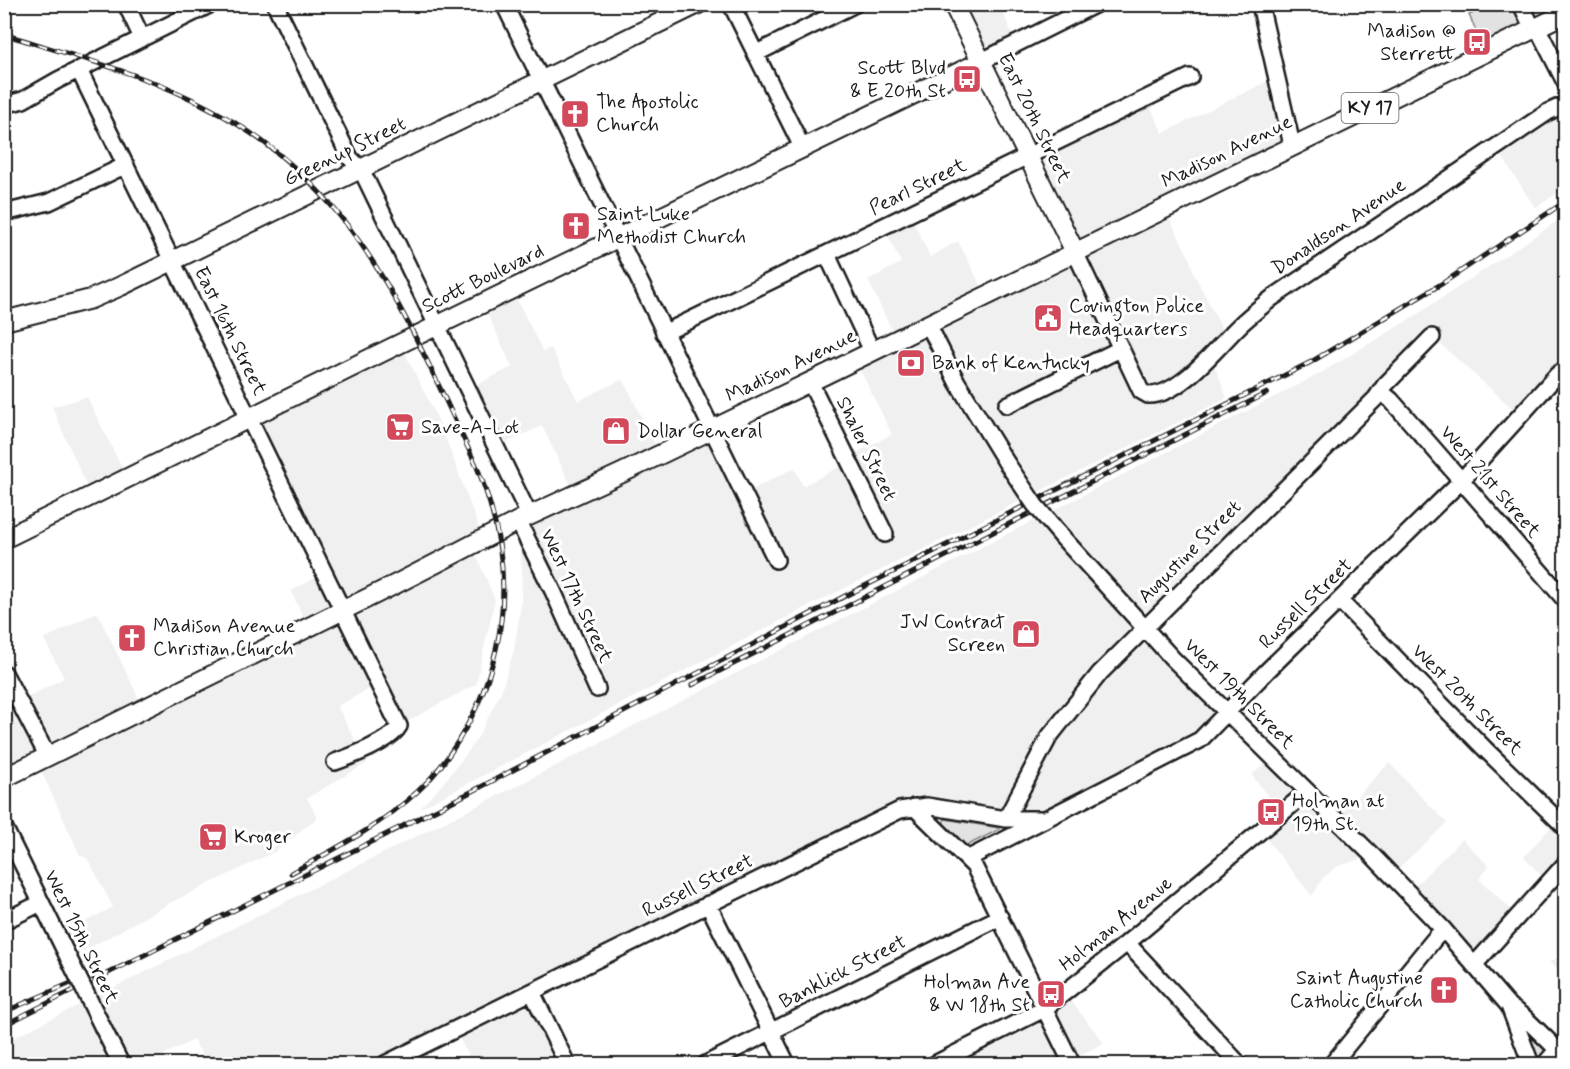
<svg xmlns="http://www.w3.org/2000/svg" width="1570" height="1069" viewBox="0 0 1570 1069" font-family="Mynerve,sans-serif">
  <rect width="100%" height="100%" fill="#fff"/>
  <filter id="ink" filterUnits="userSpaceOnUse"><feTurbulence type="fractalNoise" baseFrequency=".0167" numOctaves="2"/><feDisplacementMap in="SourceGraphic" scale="12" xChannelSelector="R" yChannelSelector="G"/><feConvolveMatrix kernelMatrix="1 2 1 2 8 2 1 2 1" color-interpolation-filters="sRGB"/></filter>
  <g filter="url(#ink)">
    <!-- built -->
    <path fill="#f0f0f0" d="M 973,5 L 1007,5 L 1001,8 L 1017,44 L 982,61 L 957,12 Z
      M 1521,5 L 1565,5 L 1533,29 Z
      M 1276,77 L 1292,145 L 1164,208 L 1189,257 L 1194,274 L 1227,339 L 1211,356 L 1227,398 L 805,608 L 419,809 L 440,787 L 468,752 L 480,734 L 501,692 L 514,650 L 521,605 L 522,570 L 518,521 L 575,494 L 542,426 L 496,447 L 468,389 L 512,367 L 483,304 L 512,290 L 543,352 L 551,348 L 578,401 L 623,379 L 660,455 L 712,429 L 744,494 L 794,468 L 803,486 L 849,462 L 847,458 L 892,434 L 855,360 L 896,339 L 868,280 L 901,263 L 884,227 L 910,214 L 930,257 L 958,241 L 986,295 L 1074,252 L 1029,157 L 1146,99 L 1163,133 Z
      M 1565,104 L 1565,188 L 1535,208 L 1496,147 Z
      M 1565,216 L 1565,374 L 1520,415 L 1432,337 L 1145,627 L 1227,712 L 1214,728 L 1043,819 L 914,807 L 533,992 L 567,1064 L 473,1064 L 455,1030 L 385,1064 L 207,1064 L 194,1040 L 145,1064 L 5,1064 L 5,1042 L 493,798 L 1319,374 L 1412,318 Z
      M 400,343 L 441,426 L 483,539 L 472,545 L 495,600 L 476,684 L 399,726 L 379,684 L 337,706 L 367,763 L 307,798 L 317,818 L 274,852 L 174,901 L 69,959 L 58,936 L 113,907 L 88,859 L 80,855 L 37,762 L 5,778 L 5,681 L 19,702 L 64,678 L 44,639 L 97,612 L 144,709 L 308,628 L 291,591 L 324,573 L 249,418 Z
      M 87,397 L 127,478 L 91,496 L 52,407 Z
      M 1272,757 L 1335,819 L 1389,763 L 1447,823 L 1391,875 L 1372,855 L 1336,867 L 1323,878 L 1312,896 L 1260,831 L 1281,814 L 1252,775 Z
      M 1557,820 L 1565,828 L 1565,863 L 1548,883 L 1524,857 Z
      M 1462,839 L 1489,866 L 1479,879 L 1518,916 L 1475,964 L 1408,893 Z
      M 1565,952 L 1565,977 L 1549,962 L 1560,957 Z
      M 1065,993 L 1104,1043 L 1070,1060 L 1072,1064 L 966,1064 L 961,1052 Z"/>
    <!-- green -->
    <path fill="#e2e2e2" stroke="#7f7f7f" stroke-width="1.5" d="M 1491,5 L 1521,5 L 1533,29 L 1486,52 L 1469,15 Z
      M 945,819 L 999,828 L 1000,829 L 966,846 L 961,845 L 942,825 Z
      M 1532,1034 L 1546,1050 L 1540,1057 L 1535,1056 L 1528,1037 Z"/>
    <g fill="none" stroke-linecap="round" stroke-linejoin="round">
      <!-- minor casing -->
      <g stroke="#1c1c1c" stroke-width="20">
        <path id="minor" d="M 126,4 L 142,38
          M 275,4 L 350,158 L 361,169 L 529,515
          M 504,4 L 776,560
          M 731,4 L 803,149
          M 1260,4 L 1292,145
          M 1521,4 L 1533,29 L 1540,33 L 1566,84
          M 755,54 L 855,4
          M 982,61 L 1096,4
          M 79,70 L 399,726 C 391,741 352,756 335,762
          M 4,105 L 23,100 L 58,80 L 211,4
          M 4,213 L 49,202 L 126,165
          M 1075,252 L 1141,391 L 1148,395 C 1179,397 1218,346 1239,326 C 1249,316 1261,307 1272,298 L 1548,112 L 1566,104
          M 829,253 L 830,261 L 872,351
          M 928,324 L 957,382 L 1006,462
          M 664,333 L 1190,77
          M 810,382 L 885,534
          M 1380,391 L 1391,400 L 1434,449 L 1566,601
          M 1007,405 L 1120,349
          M 518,521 L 553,591 L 597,689
          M 1063,538 L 1172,658 L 1372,855 L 1444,930 L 1509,1006 L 1524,1017 L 1566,1058
          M 1340,601 L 1485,749 L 1566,828
          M 4,673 L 48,757
          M 914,807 L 974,866 L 1072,1064
          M 1006,819 L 1049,737 L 1100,673 L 1376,398 L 1385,385 L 1432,337
          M 4,827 L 69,959
          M 967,859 L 1200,740 L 1267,671 L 1461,481 L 1557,375 L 1561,372 L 1566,374
          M 708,904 L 787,1064
          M 4,921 L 41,903
          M 1127,943 L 1239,1064
          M 1475,964 L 1566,863
          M 532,992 L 567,1064
          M 1509,1006 L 1531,1064
          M 103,1028 L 121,1064
          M 385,1064 L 900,810 L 927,806 L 1006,819 L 1040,819
          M 706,1064 L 1000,917
          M 935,1064 L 1044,1009 L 1127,943 L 1307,792
          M 1332,1064 L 1436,937 L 1444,930
          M 1545,1064 L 1557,1050"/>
      </g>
      <!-- major casing -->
      <g stroke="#1c1c1c" stroke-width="22">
        <path id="major" d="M 953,4 L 1075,252
          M 4,321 L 91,299 L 121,286 L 698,4
          M 4,539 L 391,348 L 982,61
          M 4,778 L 398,583 L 518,521 L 622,473 L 810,382 L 1566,13"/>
      </g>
      <!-- minor -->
      <use href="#minor" stroke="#fff" stroke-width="15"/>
      <!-- major -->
      <use href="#major" stroke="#fff" stroke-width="18"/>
      <!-- rail casing -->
      <g stroke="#1c1c1c" stroke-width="5">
        <path id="rail" d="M 4,34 C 73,56 146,74 209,108 C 360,187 408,323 477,467 C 510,549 513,625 477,706 C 462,738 443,768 417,792 C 380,826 335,849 291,873
          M 692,685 L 1267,393
          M 4,1012 L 71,983
          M 4,1025 L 475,790 L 845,596 L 1311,362 L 1443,283 L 1566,201"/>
      </g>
      <!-- rail -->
      <use href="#rail" stroke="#fff" stroke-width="3" stroke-dasharray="9" stroke-linecap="butt"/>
      <!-- minor-bridge casing -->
      <g stroke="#1c1c1c" stroke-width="20" stroke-linecap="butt">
        <path id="minor-bridge" d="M 1006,462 L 1035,505 L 1063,538
          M 69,959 L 103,1028"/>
      </g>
      <!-- minor-bridge -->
      <use href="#minor-bridge" stroke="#fff" stroke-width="15"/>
    </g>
  </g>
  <!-- icons -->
  <defs>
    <g id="bus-square" transform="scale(1.5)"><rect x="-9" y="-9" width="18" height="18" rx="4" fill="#d1495b" stroke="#fff"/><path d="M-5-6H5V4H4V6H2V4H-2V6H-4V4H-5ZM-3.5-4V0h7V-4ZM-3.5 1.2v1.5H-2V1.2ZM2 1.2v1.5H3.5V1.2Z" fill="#fff"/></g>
    <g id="church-square" transform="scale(1.5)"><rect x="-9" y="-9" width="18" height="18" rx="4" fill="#d1495b" stroke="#fff"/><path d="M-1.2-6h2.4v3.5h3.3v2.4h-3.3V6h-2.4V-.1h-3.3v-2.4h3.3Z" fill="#fff"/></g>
    <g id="civic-square" transform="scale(1.5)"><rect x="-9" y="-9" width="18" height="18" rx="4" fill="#d1495b" stroke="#fff"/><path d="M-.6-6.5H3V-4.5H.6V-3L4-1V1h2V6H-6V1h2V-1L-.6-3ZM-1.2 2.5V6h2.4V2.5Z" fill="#fff"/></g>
    <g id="bank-square" transform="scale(1.5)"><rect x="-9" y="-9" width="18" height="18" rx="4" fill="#d1495b" stroke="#fff"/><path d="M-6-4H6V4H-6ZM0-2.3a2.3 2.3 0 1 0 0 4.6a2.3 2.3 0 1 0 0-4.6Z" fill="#fff"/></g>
    <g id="supermarket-square" transform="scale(1.5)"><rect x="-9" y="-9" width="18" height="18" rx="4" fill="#d1495b" stroke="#fff"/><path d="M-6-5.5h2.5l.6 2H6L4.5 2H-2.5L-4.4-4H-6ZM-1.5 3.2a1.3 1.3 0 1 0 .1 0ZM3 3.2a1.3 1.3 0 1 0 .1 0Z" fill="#fff"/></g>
    <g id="shop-square" transform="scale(1.5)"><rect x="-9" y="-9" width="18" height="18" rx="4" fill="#d1495b" stroke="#fff"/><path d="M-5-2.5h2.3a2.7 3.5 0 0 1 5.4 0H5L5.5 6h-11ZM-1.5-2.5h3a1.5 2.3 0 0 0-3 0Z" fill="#fff"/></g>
  </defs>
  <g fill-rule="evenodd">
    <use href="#bus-square" x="1477" y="42"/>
    <use href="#bus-square" x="967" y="79"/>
    <use href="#church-square" x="575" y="114"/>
    <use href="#church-square" x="576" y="226"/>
    <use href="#civic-square" x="1048" y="318"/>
    <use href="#bank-square" x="911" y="363"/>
    <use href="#supermarket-square" x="400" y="427"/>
    <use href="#shop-square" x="616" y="431"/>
    <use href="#shop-square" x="1026" y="634"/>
    <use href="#church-square" x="132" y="638"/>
    <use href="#bus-square" x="1271" y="812"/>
    <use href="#supermarket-square" x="213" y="837"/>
    <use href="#church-square" x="1444" y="990"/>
    <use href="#bus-square" x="1051" y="994"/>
  </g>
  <g text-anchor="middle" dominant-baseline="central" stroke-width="6" stroke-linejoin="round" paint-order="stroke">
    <!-- shield labels -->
    <rect fill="#fff" stroke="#606060" stroke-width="1.5" x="1341.5" y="93" width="57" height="30" rx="4.5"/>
    <g font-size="18" font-weight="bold" fill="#1c1c1c">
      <text x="1370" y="108">KY 17</text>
    </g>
    <!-- poi labels -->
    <g font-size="20" fill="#1c1c1c" stroke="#fff" text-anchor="start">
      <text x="1456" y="31" text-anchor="end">Madison @<tspan x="1456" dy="23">Sterrett</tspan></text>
      <text x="946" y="68" text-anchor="end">Scott Blvd<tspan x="946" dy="23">&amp; E 20th St</tspan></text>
      <text x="596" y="102">The Apostolic<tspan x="596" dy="23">Church</tspan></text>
      <text x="597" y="214">Saint Luke<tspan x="597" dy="23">Methodist Church</tspan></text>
      <text x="1069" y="306">Covington Police<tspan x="1069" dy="23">Headquarters</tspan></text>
      <text x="932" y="363">Bank of Kentucky</text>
      <text x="421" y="427">Save-A-Lot</text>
      <text x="637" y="431">Dollar General</text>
      <text x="1005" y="622" text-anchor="end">JW Contract<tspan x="1005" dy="23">Screen</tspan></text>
      <text x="153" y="626">Madison Avenue<tspan x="153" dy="23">Christian Church</tspan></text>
      <text x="1292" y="801">Holman at<tspan x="1292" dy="23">19th St.</tspan></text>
      <text x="234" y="837">Kroger</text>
      <text x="1423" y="978" text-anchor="end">Saint Augustine<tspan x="1423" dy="23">Catholic Church</tspan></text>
      <text x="1030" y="982" text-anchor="end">Holman Ave<tspan x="1030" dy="23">&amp; W 18th St</tspan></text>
    </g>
    <!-- street labels -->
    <g font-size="20" fill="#1c1c1c" stroke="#fff">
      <text transform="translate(1034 118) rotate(64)">East 20th Street</text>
      <text transform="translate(345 152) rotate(-26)">Greenup Street</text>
      <text transform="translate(1227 152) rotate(-26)">Madison Avenue</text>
      <text transform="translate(918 187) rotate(-26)">Pearl Street</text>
      <text transform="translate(1339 227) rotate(-34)">Donaldson Avenue</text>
      <text transform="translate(483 279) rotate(-26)">Scott Boulevard</text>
      <text transform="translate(230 331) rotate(64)">East 16th Street</text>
      <text transform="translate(791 366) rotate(-26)">Madison Avenue</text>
      <text transform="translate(866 449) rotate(64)">Shaler Street</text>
      <text transform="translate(1490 482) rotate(49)">West 21st Street</text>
      <text transform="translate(1190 552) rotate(-45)">Augustine Street</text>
      <text transform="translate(576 596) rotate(65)">West 17th Street</text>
      <text transform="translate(1306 604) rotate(-44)">Russell Street</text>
      <text transform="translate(1239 694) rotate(45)">West 19th Street</text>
      <text transform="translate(1467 700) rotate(45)">West 20th Street</text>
      <text transform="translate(698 886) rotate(-26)">Russell Street</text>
      <text transform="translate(1116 924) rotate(-39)">Holman Avenue</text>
      <text transform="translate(81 937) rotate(64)">West 15th Street</text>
      <text transform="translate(843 972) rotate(-27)">Banklick Street</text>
    </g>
  </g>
  <!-- margin -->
  <rect width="1570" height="1069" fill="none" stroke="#fff" stroke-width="24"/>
  <rect x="12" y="12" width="1546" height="1045" fill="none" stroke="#1c1c1c" stroke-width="2" filter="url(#ink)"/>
</svg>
